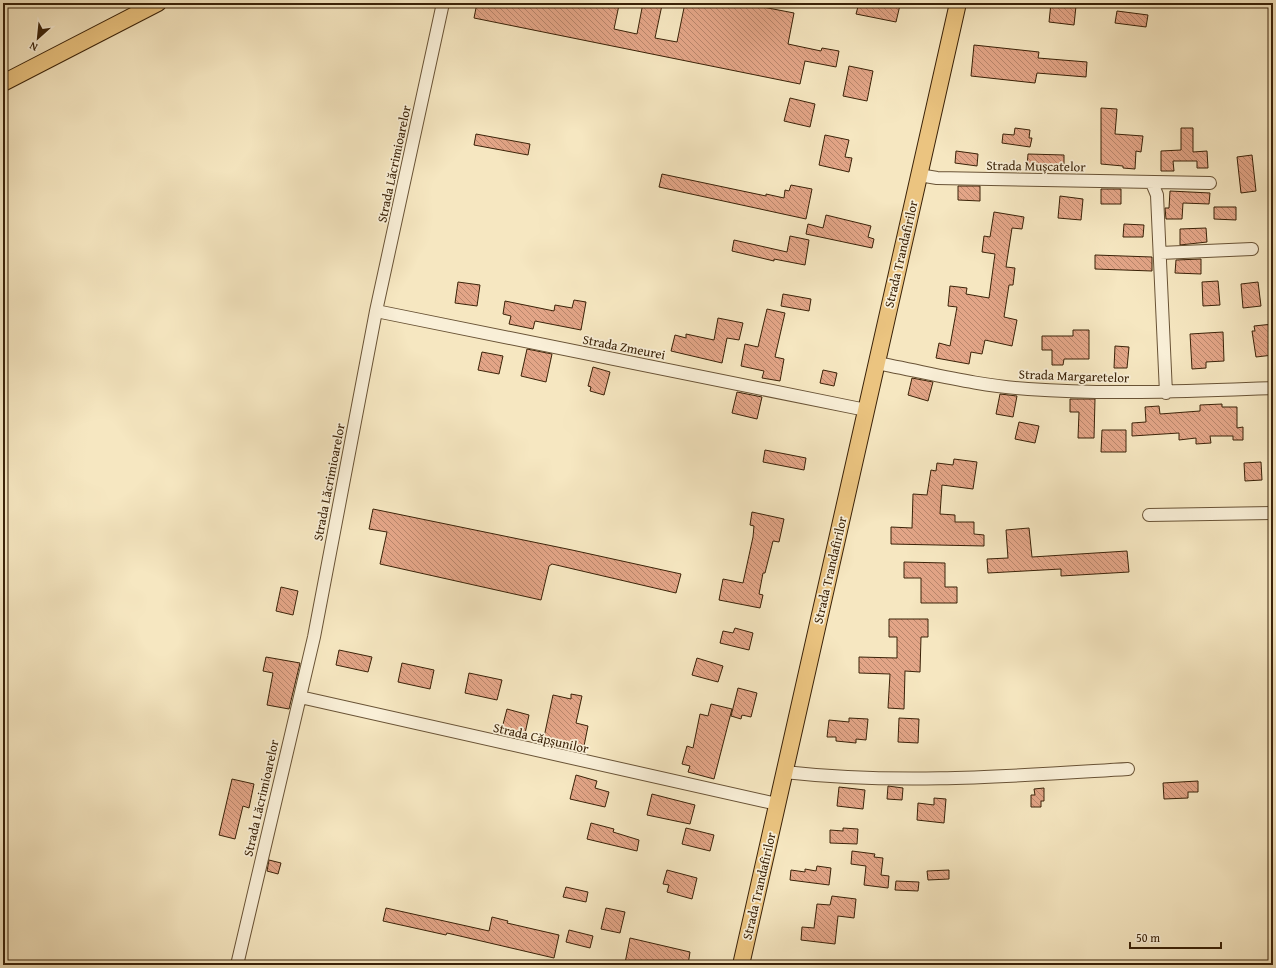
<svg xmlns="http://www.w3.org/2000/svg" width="1276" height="968" viewBox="0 0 1276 968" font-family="'Gentium Book Plus',serif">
  <defs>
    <pattern id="building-back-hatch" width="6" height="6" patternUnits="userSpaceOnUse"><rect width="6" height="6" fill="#e3a587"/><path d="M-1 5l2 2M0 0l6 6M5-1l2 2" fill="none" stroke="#b9866c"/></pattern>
  </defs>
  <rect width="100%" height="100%" fill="#f6e7c1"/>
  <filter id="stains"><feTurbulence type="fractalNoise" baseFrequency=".005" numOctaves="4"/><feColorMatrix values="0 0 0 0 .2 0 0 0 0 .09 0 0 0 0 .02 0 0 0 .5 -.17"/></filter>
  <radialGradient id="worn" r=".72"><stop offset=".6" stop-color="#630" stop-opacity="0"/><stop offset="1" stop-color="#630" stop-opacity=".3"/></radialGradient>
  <!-- building -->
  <path fill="url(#building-back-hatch)" stroke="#3a2208" d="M 477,3 L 607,3 L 619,5 L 614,29 L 637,34 L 643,3 L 653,3 L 662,5 L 655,38 L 677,42 L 685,3 L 742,3 L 794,13 L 788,44 L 821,51 L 822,48 L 839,51 L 836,67 L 805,61 L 800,84 L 474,18 Z
    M 859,3 L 900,5 L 896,22 L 856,14 Z
    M 1051,3 L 1076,6 L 1074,25 L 1049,22 Z
    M 1117,11 L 1148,15 L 1146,27 L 1115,23 Z
    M 974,45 L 1039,52 L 1038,58 L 1087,62 L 1086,77 L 1037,73 L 1035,83 L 971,76 Z
    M 849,66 L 873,71 L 867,101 L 843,96 Z
    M 790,98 L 815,104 L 810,127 L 784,121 Z
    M 1101,108 L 1117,109 L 1115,134 L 1143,136 L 1141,152 L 1136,151 L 1135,169 L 1123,168 L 1123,166 L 1101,164 Z
    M 1015,128 L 1030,130 L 1029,138 L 1032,138 L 1030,147 L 1002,143 L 1003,134 L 1014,135 Z
    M 1181,128 L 1193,128 L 1193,152 L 1207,151 L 1208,168 L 1197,168 L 1197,161 L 1173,161 L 1174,171 L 1161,171 L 1161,151 L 1181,150 Z
    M 476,134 L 530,144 L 528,155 L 474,145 Z
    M 825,135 L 849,140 L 845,157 L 852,158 L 849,172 L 819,165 Z
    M 956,151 L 978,154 L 977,166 L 955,163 Z
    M 1028,154 L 1064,155 L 1064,169 L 1027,167 Z
    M 1252,155 L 1256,191 L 1241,193 L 1237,157 Z
    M 662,174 L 766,196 L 766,194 L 784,198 L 785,190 L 789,191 L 791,185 L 812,189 L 806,219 L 659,187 Z
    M 958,186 L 980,186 L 980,201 L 958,200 Z
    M 1101,189 L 1121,189 L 1121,204 L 1101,204 Z
    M 1170,191 L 1210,193 L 1209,204 L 1183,203 L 1182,219 L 1166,219 L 1165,208 L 1169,208 Z
    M 1060,196 L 1083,199 L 1081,220 L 1058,218 Z
    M 1214,207 L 1236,207 L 1236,220 L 1214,219 Z
    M 994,212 L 1024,217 L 1022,229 L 1012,228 L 1006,267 L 1015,268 L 1013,285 L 1009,285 L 1004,317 L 1017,320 L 1012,346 L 985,340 L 982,354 L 971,352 L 969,364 L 936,358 L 939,343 L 950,346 L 957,307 L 948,306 L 950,286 L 967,288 L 966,294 L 989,298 L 995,254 L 982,252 L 984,236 L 990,237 Z
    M 826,215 L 871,226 L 868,237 L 874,239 L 872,248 L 806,234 L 808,224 L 823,228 Z
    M 1124,224 L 1144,225 L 1143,237 L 1123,237 Z
    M 1206,228 L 1207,242 L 1180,245 L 1180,229 Z
    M 790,236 L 809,240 L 805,265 L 774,259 L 774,261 L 732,251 L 734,240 L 787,252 Z
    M 1095,255 L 1152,257 L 1152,271 L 1095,269 Z
    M 1201,259 L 1201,274 L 1175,273 L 1176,260 Z
    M 1218,281 L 1220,305 L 1203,306 L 1202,282 Z
    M 458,282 L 480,285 L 477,306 L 455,303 Z
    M 1258,282 L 1261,306 L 1243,308 L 1241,284 Z
    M 783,294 L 811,299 L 809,311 L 781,306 Z
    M 574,300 L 586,302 L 581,330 L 535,321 L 533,329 L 509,324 L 511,316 L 503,314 L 505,301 L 554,311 L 555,305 L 572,308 Z
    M 767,309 L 785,313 L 775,357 L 784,359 L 780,381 L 762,378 L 764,371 L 741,366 L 745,344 L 758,347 Z
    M 718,318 L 743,323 L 739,340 L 727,338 L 722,363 L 671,351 L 675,335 L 686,338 L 686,334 L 714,340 Z
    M 1273,324 L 1273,355 L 1256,357 L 1252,331 L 1255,331 L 1254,326 Z
    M 1073,330 L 1089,330 L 1089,359 L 1064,359 L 1063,365 L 1052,365 L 1052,350 L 1042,350 L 1042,336 L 1073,336 Z
    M 1223,332 L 1224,361 L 1206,362 L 1206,368 L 1192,369 L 1190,334 Z
    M 1115,346 L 1129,347 L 1127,368 L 1114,368 Z
    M 527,349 L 552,354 L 546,382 L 521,376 Z
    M 482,352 L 503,356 L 499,374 L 478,370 Z
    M 593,367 L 610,372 L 604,395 L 590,391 L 591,387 L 588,386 Z
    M 823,370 L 837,373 L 834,386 L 820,383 Z
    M 912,378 L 933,382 L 928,401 L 908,395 Z
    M 737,392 L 762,397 L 757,419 L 732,413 Z
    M 1000,394 L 1017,396 L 1013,417 L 996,414 Z
    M 1070,399 L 1095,399 L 1094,438 L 1078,438 L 1079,412 L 1070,412 Z
    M 1222,404 L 1222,407 L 1237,407 L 1237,428 L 1243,427 L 1243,440 L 1233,440 L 1233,436 L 1210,436 L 1211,443 L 1196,444 L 1196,438 L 1179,440 L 1179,433 L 1132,436 L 1132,423 L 1146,422 L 1145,407 L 1159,406 L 1160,414 L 1200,411 L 1200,405 Z
    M 1019,422 L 1039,426 L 1035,443 L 1015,439 Z
    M 1102,430 L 1126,430 L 1126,452 L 1101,452 Z
    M 765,450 L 806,458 L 804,470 L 763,462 Z
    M 954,459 L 977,462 L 973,489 L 942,485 L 940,514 L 955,515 L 955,522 L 974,522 L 974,534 L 984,535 L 984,546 L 891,544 L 891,527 L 912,528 L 913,494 L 927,495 L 931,470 L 936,471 L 937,463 L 953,465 Z
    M 1261,462 L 1262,480 L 1245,481 L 1244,463 Z
    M 373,509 L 572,550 L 681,574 L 676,593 L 552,564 L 549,566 L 541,600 L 380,564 L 387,532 L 369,529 Z
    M 752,512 L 784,519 L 779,542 L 773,541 L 765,573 L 763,573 L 759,594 L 763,595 L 760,608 L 719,600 L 723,579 L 743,583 L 753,537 L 754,526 L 750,525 Z
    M 1029,528 L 1032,557 L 1127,551 L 1129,572 L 1061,576 L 1061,569 L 988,573 L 987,559 L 1008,558 L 1006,530 Z
    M 904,562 L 945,563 L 945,587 L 957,587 L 957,603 L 921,603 L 921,578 L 904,578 Z
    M 281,587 L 298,591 L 293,615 L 276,611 Z
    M 889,619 L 928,619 L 928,637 L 921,637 L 920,672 L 905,671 L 904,709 L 888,708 L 890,674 L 859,673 L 859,657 L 897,658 L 897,637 L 889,637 Z
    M 735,628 L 753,633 L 749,650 L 720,643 L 723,631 L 733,633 Z
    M 339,650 L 372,657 L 368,672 L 336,665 Z
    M 266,657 L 300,663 L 289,709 L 267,705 L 273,673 L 263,671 Z
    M 697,658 L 723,666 L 718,682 L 692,675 Z
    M 402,663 L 434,670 L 430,689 L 398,682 Z
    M 469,673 L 502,680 L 497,700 L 465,693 Z
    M 738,688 L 757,693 L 751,717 L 742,715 L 741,719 L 731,716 Z
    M 571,694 L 582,696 L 576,723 L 588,726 L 584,746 L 544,737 L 553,695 L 571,699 Z
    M 711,704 L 732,709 L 714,779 L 688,772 L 690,766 L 682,764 L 687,746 L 693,748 L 700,714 L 708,716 Z
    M 507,709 L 529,715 L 524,738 L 501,732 Z
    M 849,718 L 868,719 L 866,740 L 856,739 L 856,743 L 836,741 L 836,737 L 827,737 L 829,720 L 849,722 Z
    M 899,718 L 919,719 L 918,743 L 898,742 Z
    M 576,775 L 597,781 L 595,788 L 609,792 L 605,807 L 570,799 Z
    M 232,779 L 254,784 L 249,808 L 243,806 L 235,839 L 219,835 Z
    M 1198,781 L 1198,792 L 1188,792 L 1188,798 L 1164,799 L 1163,783 Z
    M 888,786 L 903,788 L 902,800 L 887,799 Z
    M 839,787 L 865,790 L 863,809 L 837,806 Z
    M 1044,788 L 1044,801 L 1041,801 L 1041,807 L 1031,807 L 1031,795 L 1035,795 L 1034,789 Z
    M 652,794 L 695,805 L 690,824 L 647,815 Z
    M 934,798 L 946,799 L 944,823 L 917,820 L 918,803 L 934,805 Z
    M 591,823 L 614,829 L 613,832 L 639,840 L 637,851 L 587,839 Z
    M 686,828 L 714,835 L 710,851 L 682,844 Z
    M 843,828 L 858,829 L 857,844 L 830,843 L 830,830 L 843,831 Z
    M 852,851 L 875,854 L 874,857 L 883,858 L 881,875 L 889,876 L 888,888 L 864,885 L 866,866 L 851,864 Z
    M 269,860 L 281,863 L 278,874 L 267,871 Z
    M 817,866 L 831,868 L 829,885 L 790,880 L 791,870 L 805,872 L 805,869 L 816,871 Z
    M 667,870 L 697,878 L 692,899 L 667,892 L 669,885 L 663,884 Z
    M 949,870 L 949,879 L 928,880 L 927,871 Z
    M 896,881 L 919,882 L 918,891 L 895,890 Z
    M 566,887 L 588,892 L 586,902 L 563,897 Z
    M 832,896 L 856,899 L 854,918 L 838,916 L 835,944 L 801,940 L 802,927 L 814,928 L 817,904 L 830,905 Z
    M 386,908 L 489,931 L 492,917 L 508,921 L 507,923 L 559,935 L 554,958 L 447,933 L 446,935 L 383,921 Z
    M 606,908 L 625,912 L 620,933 L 601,929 Z
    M 569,930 L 593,936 L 590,948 L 566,942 Z
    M 630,938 L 690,952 L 688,965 L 635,965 L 625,963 Z"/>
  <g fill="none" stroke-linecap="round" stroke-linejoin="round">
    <!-- minor casing -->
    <g stroke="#695336" stroke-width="14">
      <path id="minor" d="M 919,175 L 937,178 L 1210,183
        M 1152,183 L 1157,195 L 1166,393
        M 1160,253 L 1252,249
        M 376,311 L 866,410
        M 876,363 C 926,372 977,386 1028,389 C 1109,395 1192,391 1273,388
        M 1149,515 L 1273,513
        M 300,697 L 777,804
        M 784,772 C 901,785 1011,776 1128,769
        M 237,965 L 314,637 L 376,311 L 443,3"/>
    </g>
    <!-- major casing -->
    <g stroke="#3a2208" stroke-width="18">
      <path id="major" d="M 3,83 L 158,3
        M 741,965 L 958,3"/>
    </g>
    <!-- minor -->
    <use href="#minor" stroke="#f9efd7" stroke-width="12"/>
    <!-- major -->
    <use href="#major" stroke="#ebc480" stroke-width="16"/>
  </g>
  <g text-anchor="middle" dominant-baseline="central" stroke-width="3.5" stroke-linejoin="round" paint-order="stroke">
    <!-- street labels -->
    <g font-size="13" fill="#3a2208" stroke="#f9efd7">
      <text transform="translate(394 164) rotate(-78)">Strada Lăcrimioarelor</text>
      <text transform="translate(1036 166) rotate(1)">Strada Mușcatelor</text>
      <text transform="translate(901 254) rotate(-77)">Strada Trandafirilor</text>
      <text transform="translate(624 347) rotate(11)">Strada Zmeurei</text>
      <text transform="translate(1074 376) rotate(2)">Strada Margaretelor</text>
      <text transform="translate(329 482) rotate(-79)">Strada Lăcrimioarelor</text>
      <text transform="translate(830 570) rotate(-77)">Strada Trandafirilor</text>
      <text transform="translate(541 738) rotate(13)">Strada Căpșunilor</text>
      <text transform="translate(261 798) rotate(-77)">Strada Lăcrimioarelor</text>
      <text transform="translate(759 886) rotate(-77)">Strada Trandafirilor</text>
    </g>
  </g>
  <!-- margin -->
  <rect width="1276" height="968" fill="none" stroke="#f6e7c1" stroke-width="16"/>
  <rect x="4" y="4" width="1268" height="960" fill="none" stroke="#3a2208" stroke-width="2"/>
  <rect x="8" y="8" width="1260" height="952" fill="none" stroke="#3a2208"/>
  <!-- north arrow -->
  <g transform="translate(38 38) rotate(207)" stroke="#f9efd7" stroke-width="3" paint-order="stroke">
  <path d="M0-3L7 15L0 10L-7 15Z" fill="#3a2208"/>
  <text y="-6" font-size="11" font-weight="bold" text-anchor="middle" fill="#3a2208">N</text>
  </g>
  <!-- scale -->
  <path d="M1130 942v6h91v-6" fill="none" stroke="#3a2208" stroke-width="2"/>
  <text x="1136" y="942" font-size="12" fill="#3a2208" stroke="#f9efd7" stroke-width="3" paint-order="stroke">50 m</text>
  <rect width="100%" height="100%" filter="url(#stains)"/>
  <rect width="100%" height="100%" fill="url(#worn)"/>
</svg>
